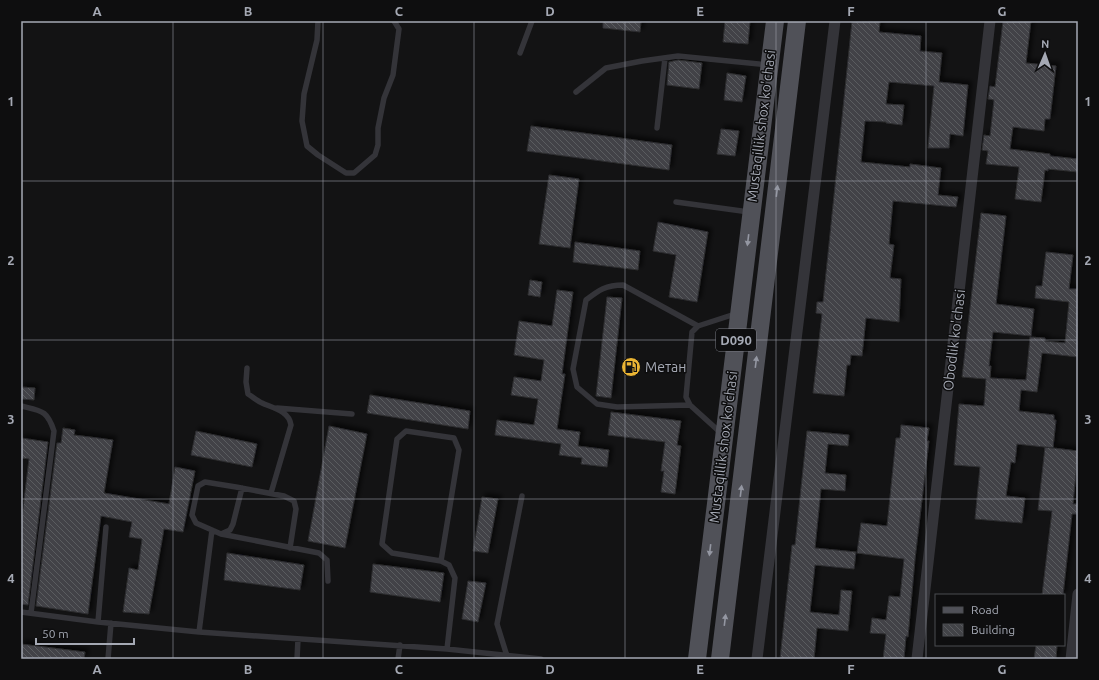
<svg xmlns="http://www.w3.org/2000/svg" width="1099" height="680" viewBox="0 0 1099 680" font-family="Ubuntu,sans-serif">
  <defs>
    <pattern id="building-back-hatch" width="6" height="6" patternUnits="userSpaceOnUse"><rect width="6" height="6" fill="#424347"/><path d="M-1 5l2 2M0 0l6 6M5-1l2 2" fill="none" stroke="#5a5b5f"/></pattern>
    <filter id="shadow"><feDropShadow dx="3.5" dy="-3.5" stdDeviation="2" flood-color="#0009"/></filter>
  </defs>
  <rect width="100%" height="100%" fill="#131314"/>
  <!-- building -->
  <path fill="url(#building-back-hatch)" stroke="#2d2d30" filter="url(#shadow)" d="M 603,21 L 641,21 L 640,32 L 603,28 Z
    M 725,21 L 750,21 L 748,44 L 723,42 Z
    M 852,21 L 880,21 L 879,32 L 921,36 L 920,51 L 942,53 L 939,82 L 968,85 L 963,136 L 950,134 L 949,148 L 928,148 L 934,86 L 889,82 L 886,104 L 904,105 L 902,125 L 886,123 L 886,122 L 865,121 L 861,162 L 910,167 L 910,164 L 941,168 L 938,195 L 958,197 L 956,207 L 893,201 L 889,244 L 894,245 L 890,278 L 901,279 L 899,322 L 866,318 L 862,356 L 851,355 L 850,365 L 847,365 L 844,396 L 813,393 L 822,314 L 816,313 L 817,302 L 823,302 Z
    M 1003,21 L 1031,21 L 1026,63 L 1056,66 L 1050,119 L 1045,119 L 1044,131 L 1013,127 L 1010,149 L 1050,154 L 1050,156 L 1078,159 L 1078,172 L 1048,169 L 1048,171 L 1045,170 L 1041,202 L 1015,199 L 1019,167 L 986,164 L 988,151 L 982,150 L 984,135 L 990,136 L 994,100 L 988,99 L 990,86 L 995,87 Z
    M 678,60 L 702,63 L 699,89 L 667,85 L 669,62 Z
    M 727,73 L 746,76 L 742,102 L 724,100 Z
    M 531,126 L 672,145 L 669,170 L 527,151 Z
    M 721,129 L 739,131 L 735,156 L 717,154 Z
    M 549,175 L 579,179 L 570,248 L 539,244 Z
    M 981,213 L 1006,216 L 996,304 L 1034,309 L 1031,336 L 993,332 L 989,366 L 991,366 L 990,378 L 1026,380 L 1030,337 L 1045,338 L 1045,341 L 1065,343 L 1069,302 L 1035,298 L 1036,286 L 1042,286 L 1046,252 L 1073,255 L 1069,289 L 1078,289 L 1078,357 L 1042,353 L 1037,392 L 1021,390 L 1019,411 L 1054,415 L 1054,420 L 1056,420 L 1053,448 L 1017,444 L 1015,463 L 1011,462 L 1006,496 L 1025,498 L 1022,523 L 975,519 L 980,467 L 954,465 L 959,404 L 984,406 L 986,379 L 962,377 Z
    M 658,222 L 708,232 L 697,302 L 669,297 L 676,255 L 653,251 Z
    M 575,242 L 640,251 L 638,270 L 573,262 Z
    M 530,280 L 542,282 L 540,297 L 528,295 Z
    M 557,290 L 573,292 L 562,374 L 565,374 L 557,429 L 580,432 L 578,446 L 609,450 L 607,467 L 581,464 L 582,458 L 559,455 L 561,444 L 495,435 L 497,420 L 534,425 L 538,399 L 511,395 L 514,377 L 541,381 L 544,360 L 514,355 L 519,321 L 552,326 Z
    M 607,297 L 622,298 L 611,398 L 596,396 Z
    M 21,387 L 35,388 L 34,400 L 21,399 Z
    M 370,395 L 470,411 L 468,429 L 367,413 Z
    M 611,412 L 681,421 L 677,445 L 681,446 L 675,494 L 661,492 L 664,471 L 661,471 L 665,442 L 608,435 Z
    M 901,425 L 929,428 L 927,441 L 929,441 L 915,559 L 908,637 L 906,636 L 904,659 L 883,659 L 886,634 L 870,633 L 872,618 L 886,620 L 889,596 L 900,597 L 904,559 L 857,553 L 861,523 L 887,526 L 896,438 L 900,438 Z
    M 329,426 L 367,434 L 345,548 L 308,541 Z
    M 63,428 L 75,430 L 74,435 L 113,440 L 104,493 L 169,504 L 175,467 L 195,471 L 183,532 L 164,529 L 149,614 L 123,612 L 129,568 L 138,570 L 142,539 L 129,537 L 132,522 L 101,516 L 88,614 L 36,606 L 57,443 L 61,443 Z
    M 196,431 L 257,444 L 252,467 L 191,455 Z
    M 807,431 L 849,435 L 848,446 L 828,444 L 825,473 L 846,475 L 845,491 L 821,489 L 815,548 L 856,552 L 854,569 L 815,565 L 810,612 L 839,615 L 841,590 L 852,591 L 848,631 L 817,628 L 814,659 L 780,659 L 792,545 L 795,545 Z
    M 21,438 L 48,442 L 28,605 L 21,604 L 21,525 L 29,459 L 21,458 Z
    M 1045,447 L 1078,451 L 1073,504 L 1078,504 L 1077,514 L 1072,514 L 1063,595 L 1042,595 L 1052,511 L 1038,510 Z
    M 482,497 L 498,499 L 488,553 L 473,551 Z
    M 227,553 L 304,565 L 300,590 L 224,580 Z
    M 373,564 L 444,573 L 440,602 L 370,592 Z
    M 468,581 L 486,583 L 478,622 L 462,619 Z
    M 21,644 L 85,652 L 84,659 L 21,659 Z
    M 1036,645 L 1057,645 L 1056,659 L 1034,659 Z"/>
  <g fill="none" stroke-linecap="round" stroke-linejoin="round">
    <!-- lane -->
    <path stroke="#343439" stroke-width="5.5" d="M 318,21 L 317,40 L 304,94 L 302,121 L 307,146 L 318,155 L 346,173 L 354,173 L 375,155 L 378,145 L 378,128 L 384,98 L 393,75 L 399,29 L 394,21
      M 520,53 L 532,21
      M 576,92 L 606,68 L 642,61 L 678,56 L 768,65
      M 657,128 L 665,58
      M 676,202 L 749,212
      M 247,368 L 246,382 L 248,394 C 253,397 257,401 262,403 C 273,408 289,411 291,425 L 271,493
      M 690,405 L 617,407 L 597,404 L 577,387 L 573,369 L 586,300 C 599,290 606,285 623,285 L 698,326
      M 21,406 C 42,411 47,410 54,431 L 31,613
      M 277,408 L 352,414
      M 721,433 L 690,405 L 686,397 L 692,332 L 698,326 L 735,314
      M 221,534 L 230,530 L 233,524 L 242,488
      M 290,548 L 296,509 L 294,501 L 284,496 L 236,487 L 205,482 L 198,486 L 192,515 L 196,523 L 221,534 L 319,553 L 327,560 L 328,581
      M 441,561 L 459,450 L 454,438 L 406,431 L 397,439 L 382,544 L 392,553 L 441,561 L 449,565 L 455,578 L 447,649
      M 21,612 L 98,622 L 199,632 L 447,649 L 541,659
      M 98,622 L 106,527
      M 199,632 L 212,530
      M 108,659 L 111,623
      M 297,659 L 298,639
      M 398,659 L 400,645
      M 507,659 L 507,656 L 497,624 L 522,496"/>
    <!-- street -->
    <path stroke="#343439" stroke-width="11" d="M 757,659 L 835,21
      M 917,659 L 990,21
      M 1071,659 L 1078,594"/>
    <!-- primary -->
    <path stroke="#505158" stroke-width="18" d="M 697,659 L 775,21
      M 720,659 L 797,21"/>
  </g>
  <!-- one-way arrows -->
  <defs><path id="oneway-solid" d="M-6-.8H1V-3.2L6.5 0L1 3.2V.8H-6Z"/></defs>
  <g fill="#9497a2">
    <use href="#oneway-solid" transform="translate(777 191) rotate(-83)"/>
    <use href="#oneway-solid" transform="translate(748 240) rotate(97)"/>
    <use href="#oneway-solid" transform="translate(756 362) rotate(-83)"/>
    <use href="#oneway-solid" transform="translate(741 491) rotate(-83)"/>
    <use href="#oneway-solid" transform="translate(710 550) rotate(97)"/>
    <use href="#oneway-solid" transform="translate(725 620) rotate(-83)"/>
  </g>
  <!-- grid -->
  <path fill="none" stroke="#a5a9b4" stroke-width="1" stroke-opacity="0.55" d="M 173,21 L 173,659M 323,21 L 323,659M 474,21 L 474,659M 625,21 L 625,659M 776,21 L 776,659M 926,21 L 926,659M 21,181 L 1078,181M 21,340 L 1078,340M 21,499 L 1078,499"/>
  <!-- icons -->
  <defs>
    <g id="fuel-disc" transform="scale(1)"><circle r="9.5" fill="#ebb534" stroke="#0e0e0f"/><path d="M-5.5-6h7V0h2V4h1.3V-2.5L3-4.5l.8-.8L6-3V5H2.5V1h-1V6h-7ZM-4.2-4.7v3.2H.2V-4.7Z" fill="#111"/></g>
  </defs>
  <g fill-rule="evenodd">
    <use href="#fuel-disc" x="631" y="367"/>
  </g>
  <g text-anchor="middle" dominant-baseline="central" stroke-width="3" stroke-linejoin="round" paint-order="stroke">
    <!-- shield labels -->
    <rect fill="#0e0e0f" stroke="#787a82" stroke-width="1" x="716" y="329" width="40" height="22" rx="3"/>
    <g font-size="13" font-weight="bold" fill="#a5a9b4">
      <text x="736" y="340">D090</text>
    </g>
    <!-- street labels -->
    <g font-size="14" fill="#a5a9b4" stroke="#0e0e0f">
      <text transform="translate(761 126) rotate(-83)">Mustaqillik shox ko'chasi</text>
      <text transform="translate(954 340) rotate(-83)">Obodlik ko'chasi</text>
      <text transform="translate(723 447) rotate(-83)">Mustaqillik shox ko'chasi</text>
    </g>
    <!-- poi labels -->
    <g font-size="14" fill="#a5a9b4" stroke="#0e0e0f" text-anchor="start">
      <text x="645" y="367">Метан</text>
    </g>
  </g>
  <!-- border -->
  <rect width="1099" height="680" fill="none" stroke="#0e0e0f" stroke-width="44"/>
  <!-- legend -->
  <rect x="935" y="594" width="130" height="52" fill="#0e0e0f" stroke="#4a4c51"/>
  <rect x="943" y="607" width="20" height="6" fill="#505158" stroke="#4a4c51"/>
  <text x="971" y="614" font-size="12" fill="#a5a9b4">Road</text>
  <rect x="943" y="624" width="20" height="12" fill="url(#building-back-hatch)" stroke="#4a4c51"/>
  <text x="971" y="634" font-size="12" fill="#a5a9b4">Building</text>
  <!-- north arrow -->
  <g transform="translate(1045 54) rotate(2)" stroke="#0e0e0f" stroke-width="3" paint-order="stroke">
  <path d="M0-3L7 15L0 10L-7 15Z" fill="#a5a9b4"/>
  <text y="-6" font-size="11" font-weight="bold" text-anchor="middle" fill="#a5a9b4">N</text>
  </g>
  <!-- scale -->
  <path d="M36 638v6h98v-6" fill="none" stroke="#a5a9b4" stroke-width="2"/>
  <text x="42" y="638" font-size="12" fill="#a5a9b4" stroke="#0e0e0f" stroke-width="3" paint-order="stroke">50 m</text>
  <rect x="22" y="22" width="1055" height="636" fill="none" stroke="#a5a9b4" stroke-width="1.5"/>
  <g font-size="13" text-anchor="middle" font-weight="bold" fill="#a5a9b4">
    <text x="97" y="16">A</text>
    <text x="248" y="16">B</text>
    <text x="399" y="16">C</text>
    <text x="550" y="16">D</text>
    <text x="700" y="16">E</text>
    <text x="851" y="16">F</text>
    <text x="1002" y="16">G</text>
    <text x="11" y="106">1</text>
    <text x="1088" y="106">1</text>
    <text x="11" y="265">2</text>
    <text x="1088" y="265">2</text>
    <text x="11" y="424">3</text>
    <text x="1088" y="424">3</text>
    <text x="11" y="583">4</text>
    <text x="1088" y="583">4</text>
    <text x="97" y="674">A</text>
    <text x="248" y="674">B</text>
    <text x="399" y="674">C</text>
    <text x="550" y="674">D</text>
    <text x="700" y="674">E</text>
    <text x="851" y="674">F</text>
    <text x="1002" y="674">G</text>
  </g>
</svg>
